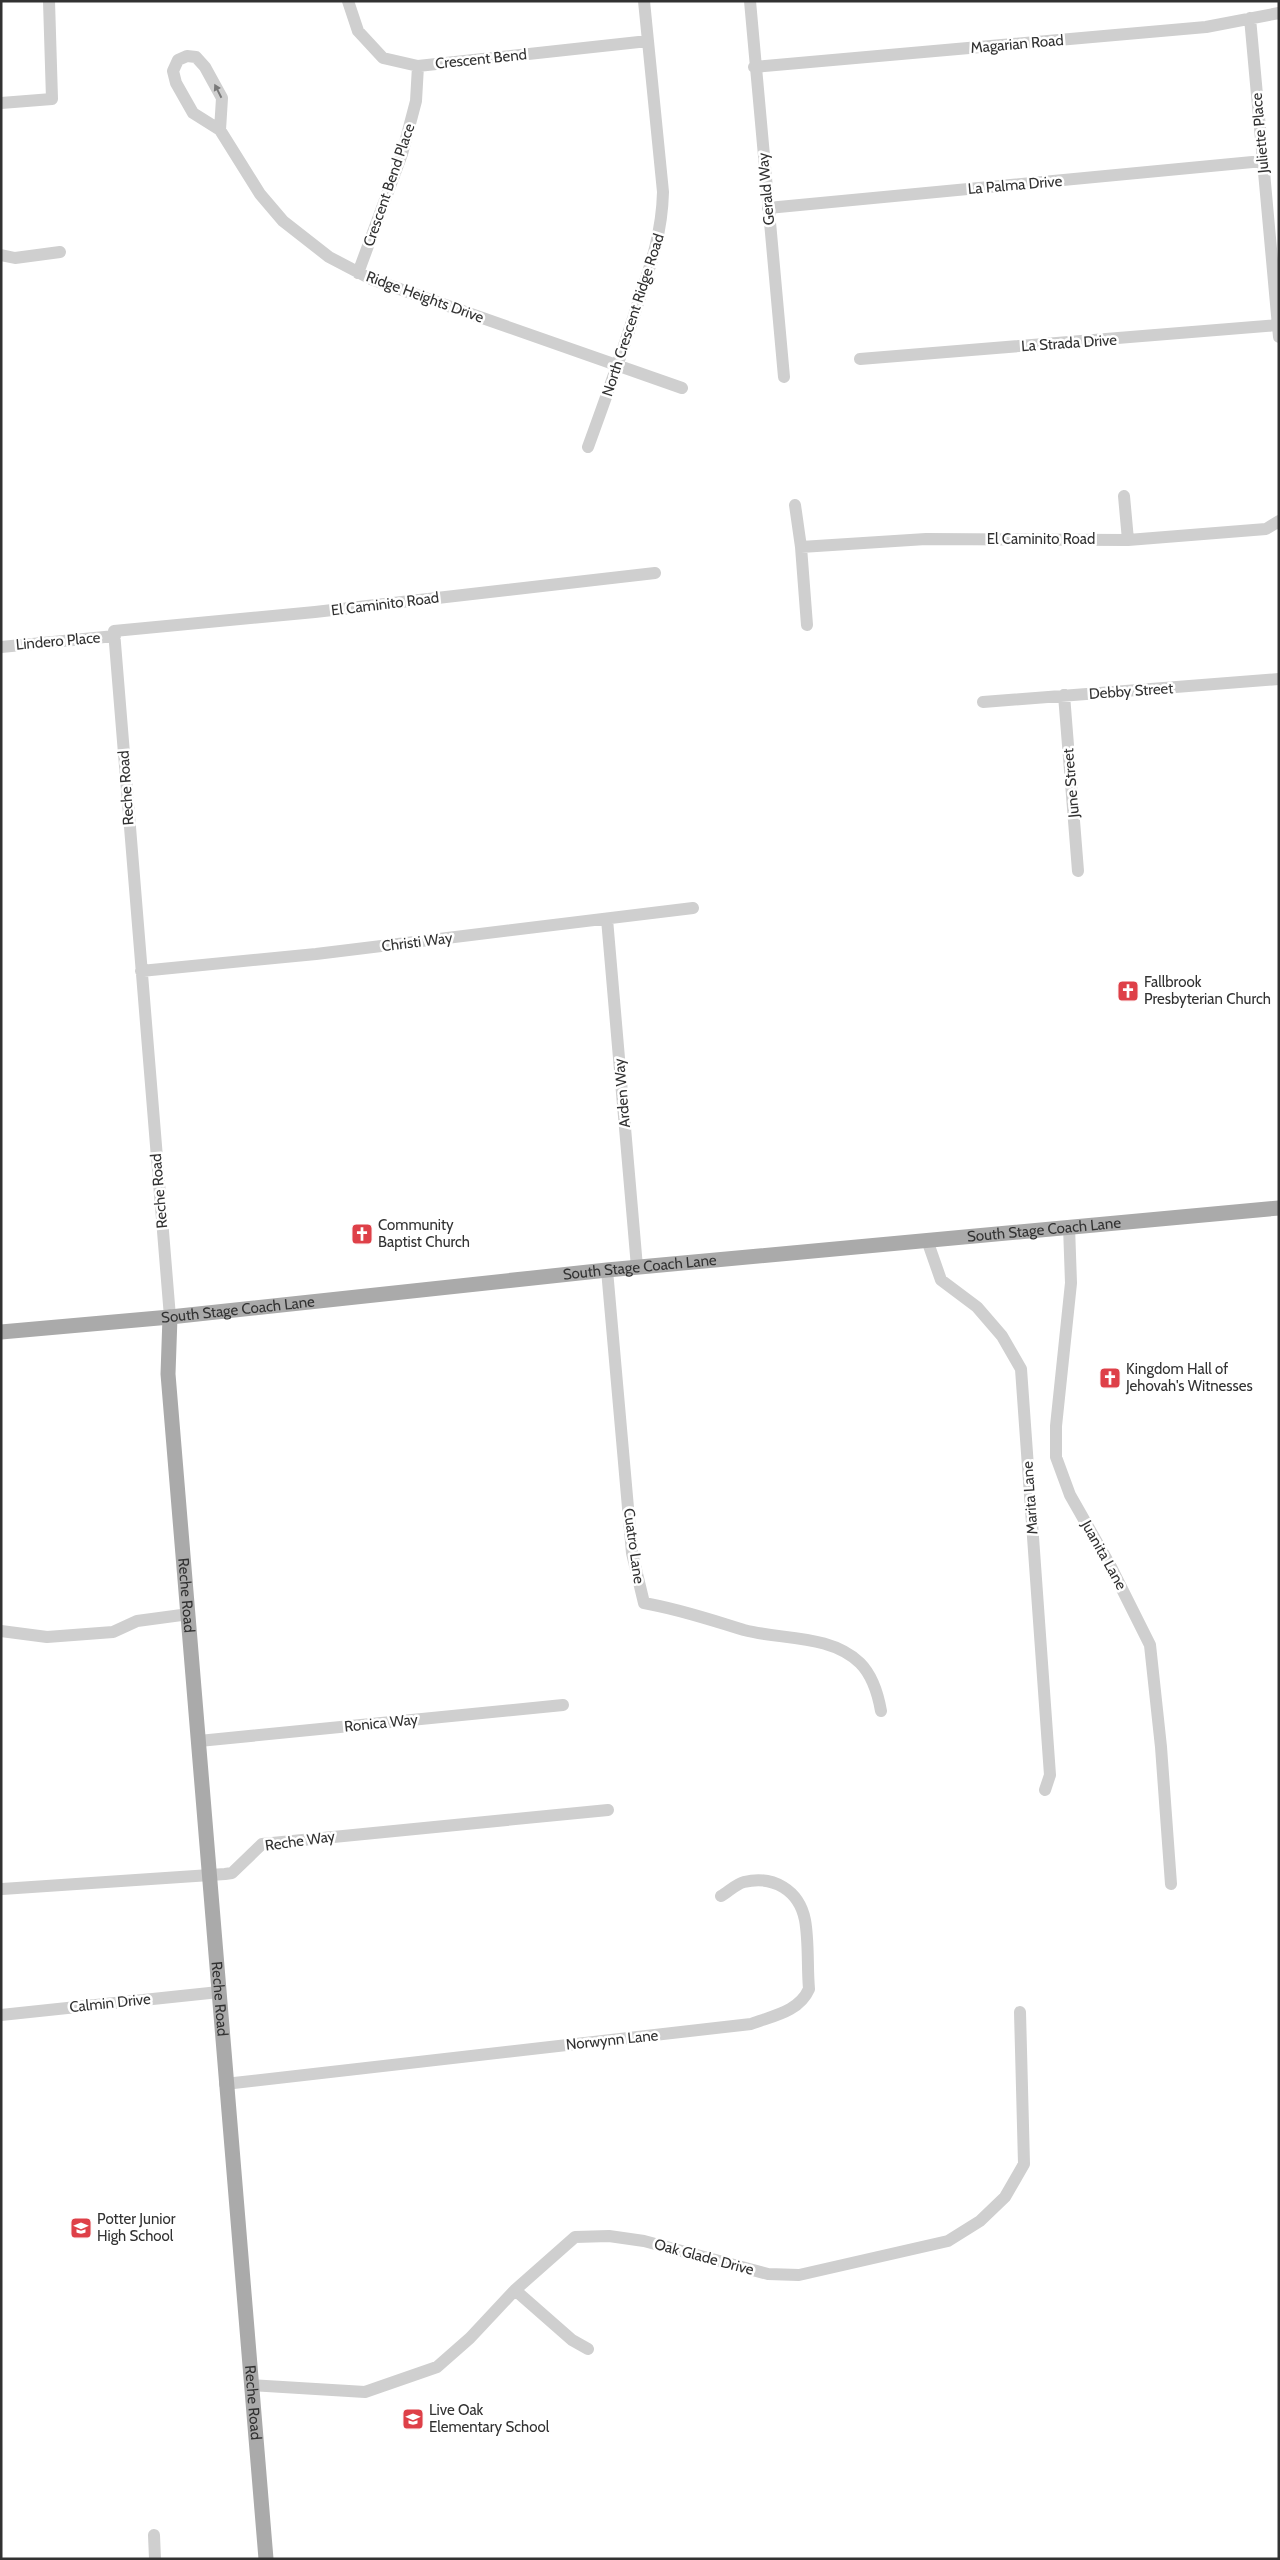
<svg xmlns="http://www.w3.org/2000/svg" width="1280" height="2560" viewBox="0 0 1280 2560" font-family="Cabin,sans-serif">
  <rect width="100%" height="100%" fill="#fff"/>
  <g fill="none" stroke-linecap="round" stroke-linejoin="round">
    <!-- minor -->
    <path stroke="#cfcfcf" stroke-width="12" d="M 348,1 L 358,31 L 383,58 L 418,66 L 648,41
      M 750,1 L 784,377
      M 1250,18 L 1279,337
      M 754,67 L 1206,27 L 1279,13
      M 1,103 L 52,99 L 49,1
      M 220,130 L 222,98 L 205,67 L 196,57 L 187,56 L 178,60 L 173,71 L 176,83 L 193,113 L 220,130 L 260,194 L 283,221 L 329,257 L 371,279 L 682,388
      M 768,208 L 1263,161
      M 1,255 L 15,258 L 60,252
      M 358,273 L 402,154 L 416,101 L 418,66
      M 860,359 L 1277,325
      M 588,447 C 605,400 622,354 637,306 C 650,267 662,234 663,192 L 644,1
      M 1124,496 L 1128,540
      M 795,505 L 801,547 L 807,625
      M 801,547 L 926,539 L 1128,540 L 1266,529 L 1279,521
      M 1,647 L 115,636
      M 1064,695 L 1078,871
      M 983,702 L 1279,679
      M 607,919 L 637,1267
      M 141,971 L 316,954 L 693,908
      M 1069,1226 L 1071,1283 L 1056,1426 L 1056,1457 L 1070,1495 L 1111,1567 L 1150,1645 L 1161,1747 L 1171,1884
      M 927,1240 L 941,1280 L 977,1307 L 1002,1336 L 1021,1369 L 1050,1775 L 1045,1790
      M 607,1270 L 632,1553 L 644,1603 C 679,1609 711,1620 744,1630 C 781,1640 830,1634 860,1663 C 872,1675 878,1694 881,1711
      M 170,1317 L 114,631 L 315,612 L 655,573
      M 1,1631 L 47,1637 L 113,1632 L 137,1621 L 189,1614
      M 199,1741 L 563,1705
      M 2,1889 L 225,1874 L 232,1873 L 262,1844 L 608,1810
      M 1,2015 L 219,1992
      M 225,2084 L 751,2024 C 772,2016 799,2012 809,1989 C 807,1967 809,1942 805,1920 C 799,1890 773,1875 744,1882 C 736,1884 728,1892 721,1896
      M 515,2290 L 572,2340 L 588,2349
      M 251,2385 L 365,2392 L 437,2367 L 470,2338 L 515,2290 L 575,2237 L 609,2236 L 644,2241 L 768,2274 L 799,2275 L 948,2241 L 980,2221 L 1005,2197 L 1024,2164 L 1020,2012
      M 154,2535 L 155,2559"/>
    <!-- major -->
    <g stroke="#aaa" stroke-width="15">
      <path id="s1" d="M 170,1317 L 168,1374 L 266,2559"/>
      <path id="s2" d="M 1,1332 L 170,1317 L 607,1270 L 1279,1208"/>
    </g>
  </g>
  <!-- one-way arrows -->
  <defs><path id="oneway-solid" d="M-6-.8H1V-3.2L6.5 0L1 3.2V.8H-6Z" transform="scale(1.25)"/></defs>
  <use fill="#797979" href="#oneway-solid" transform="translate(218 91) rotate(-117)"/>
  <!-- icons -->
  <defs>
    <g id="church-square" transform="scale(1.125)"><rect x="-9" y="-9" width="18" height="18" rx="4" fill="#de4048" stroke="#fff"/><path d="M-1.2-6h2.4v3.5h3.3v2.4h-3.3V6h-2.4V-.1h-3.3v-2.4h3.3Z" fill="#fff"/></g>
    <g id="school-square" transform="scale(1.125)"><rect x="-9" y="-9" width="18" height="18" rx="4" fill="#de4048" stroke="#fff"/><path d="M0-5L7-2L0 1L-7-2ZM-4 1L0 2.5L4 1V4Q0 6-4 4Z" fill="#fff"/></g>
  </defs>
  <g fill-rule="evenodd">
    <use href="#church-square" x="1128" y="991"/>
    <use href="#church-square" x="362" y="1234"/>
    <use href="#church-square" x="1110" y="1378"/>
    <use href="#school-square" x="81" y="2228"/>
    <use href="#school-square" x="413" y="2419"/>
  </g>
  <g text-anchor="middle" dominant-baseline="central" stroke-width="5" stroke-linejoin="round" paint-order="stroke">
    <!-- street labels -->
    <g font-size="15" fill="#323232" stroke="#fff">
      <text transform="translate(1017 44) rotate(-5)">Magarian Road</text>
      <text transform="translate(481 59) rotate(-6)">Crescent Bend</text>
      <text transform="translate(1260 133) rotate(-95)">Juliette Place</text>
      <text transform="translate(389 185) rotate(-71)">Crescent Bend Place</text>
      <text transform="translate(1015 185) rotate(-5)">La Palma Drive</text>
      <text transform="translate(766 189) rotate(-95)">Gerald Way</text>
      <text transform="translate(425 297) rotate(20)">Ridge Heights Drive</text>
      <text transform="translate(633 315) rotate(-72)">North Crescent Ridge Road</text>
      <text transform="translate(1069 343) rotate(-4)">La Strada Drive</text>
      <text x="1041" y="539">El Caminito Road</text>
      <text transform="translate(385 604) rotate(-7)">El Caminito Road</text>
      <text transform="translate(58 641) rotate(-5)">Lindero Place</text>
      <text transform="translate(1131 691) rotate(-4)">Debby Street</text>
      <text transform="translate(1071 783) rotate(-95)">June Street</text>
      <text transform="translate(126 788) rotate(-94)">Reche Road</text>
      <text transform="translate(417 942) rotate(-7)">Christi Way</text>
      <text transform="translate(622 1093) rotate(-95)">Arden Way</text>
      <text transform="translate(159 1191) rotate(-95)">Reche Road</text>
      <text stroke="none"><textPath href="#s2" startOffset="1048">South Stage Coach Lane</textPath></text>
      <text stroke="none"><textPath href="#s2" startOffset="642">South Stage Coach Lane</textPath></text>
      <text stroke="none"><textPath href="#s2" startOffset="238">South Stage Coach Lane</textPath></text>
      <text transform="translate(1030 1498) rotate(-94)">Marita Lane</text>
      <text transform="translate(634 1546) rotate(82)">Cuatro Lane</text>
      <text transform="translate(1104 1555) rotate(61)">Juanita Lane</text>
      <text stroke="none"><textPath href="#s1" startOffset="279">Reche Road</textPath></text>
      <text transform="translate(381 1723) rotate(-6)">Ronica Way</text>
      <text transform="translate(300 1841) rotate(-8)">Reche Way</text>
      <text stroke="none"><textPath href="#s1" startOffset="684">Reche Road</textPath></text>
      <text transform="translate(110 2003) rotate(-6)">Calmin Drive</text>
      <text transform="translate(612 2040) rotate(-6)">Norwynn Lane</text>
      <text transform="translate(704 2257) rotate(15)">Oak Glade Drive</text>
      <text stroke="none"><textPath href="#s1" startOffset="1089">Reche Road</textPath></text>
    </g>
    <!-- poi labels -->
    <g font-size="15" fill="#323232" stroke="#fff" text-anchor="start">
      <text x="1144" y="982">Fallbrook<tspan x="1144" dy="17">Presbyterian Church</tspan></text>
      <text x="378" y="1225">Community<tspan x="378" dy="17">Baptist Church</tspan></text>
      <text x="1126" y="1369">Kingdom Hall of<tspan x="1126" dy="17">Jehovah's Witnesses</tspan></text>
      <text x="97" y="2219">Potter Junior<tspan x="97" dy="17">High School</tspan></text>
      <text x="429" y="2410">Live Oak<tspan x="429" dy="17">Elementary School</tspan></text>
    </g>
  </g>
  <!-- border -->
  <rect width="1280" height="2560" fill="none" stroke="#323232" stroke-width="5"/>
</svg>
